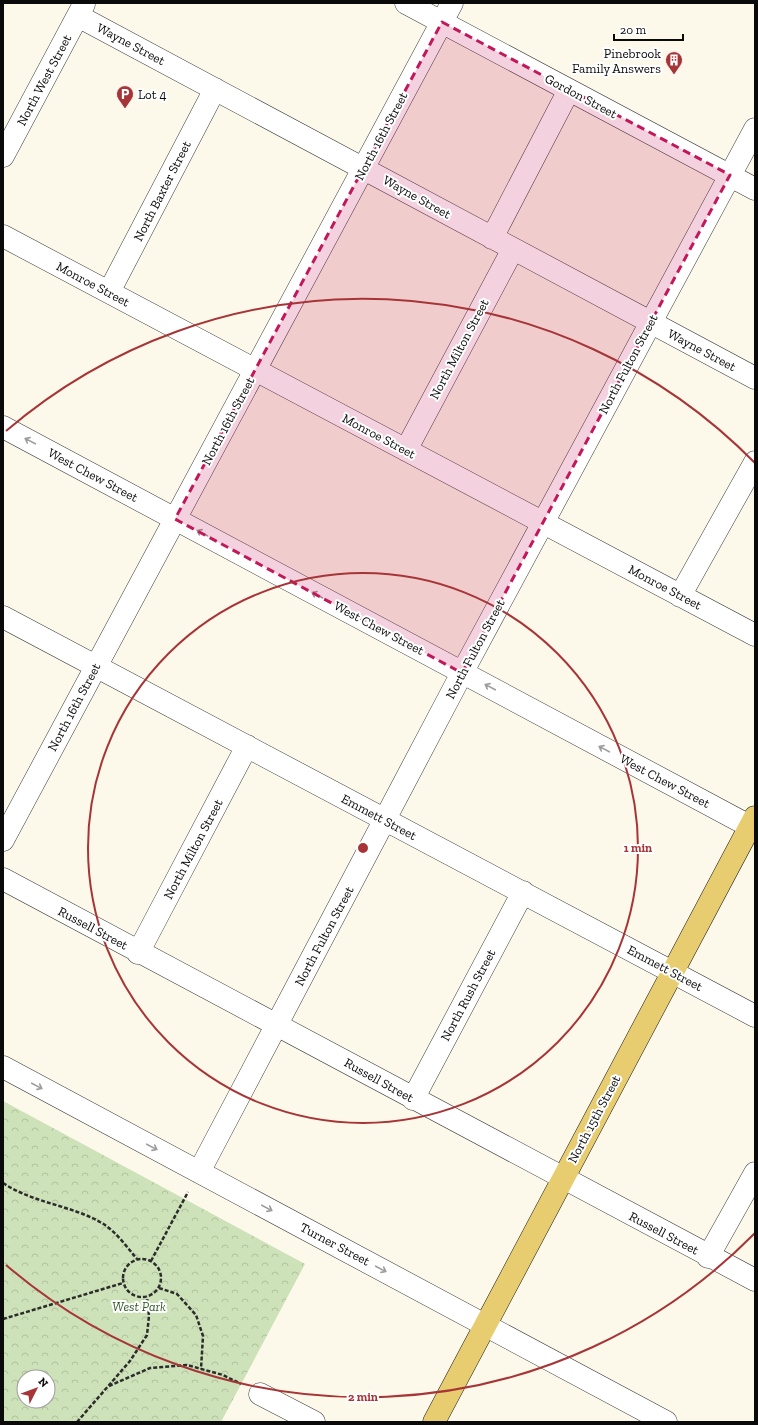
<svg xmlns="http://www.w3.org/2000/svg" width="758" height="1425" viewBox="0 0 758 1425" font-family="'Zilla Slab',serif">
  <defs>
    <pattern id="park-crowns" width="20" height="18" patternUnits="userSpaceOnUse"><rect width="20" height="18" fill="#cde2b8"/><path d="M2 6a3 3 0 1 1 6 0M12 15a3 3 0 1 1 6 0" fill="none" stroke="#afc19d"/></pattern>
  </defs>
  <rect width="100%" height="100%" fill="#fcf9ea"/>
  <!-- park -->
  <path fill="url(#park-crowns)" fill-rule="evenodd" d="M 3,1101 L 305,1264 L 221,1422 L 3,1422 ZM 24,1377 L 48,1377 L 48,1401 L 24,1401 Z"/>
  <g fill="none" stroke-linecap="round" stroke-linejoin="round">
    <!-- minor casing -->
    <g stroke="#3d3d3d" stroke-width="23">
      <path id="minor" d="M 406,3 L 755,189
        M 78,16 L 755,378
        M 3,156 L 84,4
        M 3,236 L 755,635
        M 492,238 L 569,90
        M 109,292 L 215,89
        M 3,427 L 755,829
        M 406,450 L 513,249
        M 680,596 L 755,462
        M 3,617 L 755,1016
        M 3,840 L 452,3
        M 3,879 L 755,1280
        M 138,953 L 247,746
        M 3,1067 L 666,1422
        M 413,1099 L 523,892
        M 199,1172 L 462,673 L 755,129
        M 708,1257 L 755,1173
        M 260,1394 L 314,1422"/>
    </g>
    <!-- major casing -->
    <g stroke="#1b1b1b" stroke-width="23">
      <path id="major" d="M 434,1422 L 755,817"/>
    </g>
    <!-- path -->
    <path stroke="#2c2c2c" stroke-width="2.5" stroke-dasharray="4 2" stroke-linecap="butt" d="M 3,1183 C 33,1203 70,1205 100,1222 C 115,1230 126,1246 137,1259
      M123 1278a19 19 0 1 1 38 0a19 19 0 1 1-38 0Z
      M 151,1261 L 188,1192
      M 159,1288 L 177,1294 L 196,1315 L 203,1336 L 201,1369
      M 3,1319 L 123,1283
      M 109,1386 L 150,1368 L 187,1365 L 223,1375 L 241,1384
      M 77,1422 L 130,1361 L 147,1335 L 149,1316 L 147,1297"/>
    <!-- minor -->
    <use href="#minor" stroke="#fff" stroke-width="22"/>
    <!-- major -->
    <use href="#major" stroke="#e7cd6f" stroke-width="22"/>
  </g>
  <!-- one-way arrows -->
  <defs><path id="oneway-shaft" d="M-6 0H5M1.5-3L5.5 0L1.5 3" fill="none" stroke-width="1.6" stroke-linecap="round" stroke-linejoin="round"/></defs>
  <g stroke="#9d9d9d">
    <use href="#oneway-shaft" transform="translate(30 441) rotate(-152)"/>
    <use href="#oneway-shaft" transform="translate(202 533) rotate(-152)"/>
    <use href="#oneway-shaft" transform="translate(317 595) rotate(-152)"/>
    <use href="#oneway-shaft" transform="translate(490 687) rotate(-152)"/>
    <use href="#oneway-shaft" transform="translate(604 749) rotate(-152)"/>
    <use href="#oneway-shaft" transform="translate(37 1086) rotate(28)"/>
    <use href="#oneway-shaft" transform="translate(152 1147) rotate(28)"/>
    <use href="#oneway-shaft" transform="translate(267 1208) rotate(28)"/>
    <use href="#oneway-shaft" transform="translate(381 1269) rotate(28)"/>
  </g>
  <!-- marked area -->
  <path fill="#c2185b" fill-opacity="0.2" stroke="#c2185b" stroke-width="3" stroke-dasharray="8 5" stroke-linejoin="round" d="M 442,22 L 730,175 L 462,673 L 175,519 Z"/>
  <!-- distance rings -->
  <g fill="none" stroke="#a73537" stroke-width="2">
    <circle cx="363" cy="848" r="275"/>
    <path d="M755 1233A549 549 0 0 1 6 1265M6 431A549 549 0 0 1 755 463"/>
  </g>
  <!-- icons -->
  <defs>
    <g id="building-pin" transform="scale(0.9)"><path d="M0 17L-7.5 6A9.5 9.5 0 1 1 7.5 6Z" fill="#a73537" stroke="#fff"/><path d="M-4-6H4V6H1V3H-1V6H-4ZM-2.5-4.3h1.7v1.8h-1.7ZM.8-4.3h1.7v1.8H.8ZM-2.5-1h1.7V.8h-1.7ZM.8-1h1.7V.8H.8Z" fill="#fff"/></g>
    <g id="parking-pin" transform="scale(0.9)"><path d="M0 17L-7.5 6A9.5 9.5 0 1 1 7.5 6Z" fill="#a73537" stroke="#fff"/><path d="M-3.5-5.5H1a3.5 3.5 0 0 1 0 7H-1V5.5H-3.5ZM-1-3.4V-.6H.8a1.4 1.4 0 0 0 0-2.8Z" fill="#fff"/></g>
  </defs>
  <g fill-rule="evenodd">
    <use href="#building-pin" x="674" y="60"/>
    <use href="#parking-pin" x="125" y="94"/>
  </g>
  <g text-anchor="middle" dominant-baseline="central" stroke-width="4" stroke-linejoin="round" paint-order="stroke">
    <!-- street labels -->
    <g font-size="13" fill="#0a0a0a" stroke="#fff">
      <text transform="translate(131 44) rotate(28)">Wayne Street</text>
      <text transform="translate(44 80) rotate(-62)">North West Street</text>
      <text transform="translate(581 96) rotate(28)">Gordon Street</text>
      <text transform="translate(381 136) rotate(-62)">North 16th Street</text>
      <text transform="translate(162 191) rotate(-63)">North Baxter Street</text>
      <text transform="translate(417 197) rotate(29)">Wayne Street</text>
      <text transform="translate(93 284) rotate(28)">Monroe Street</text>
      <text transform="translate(459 349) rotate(-62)">North Milton Street</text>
      <text transform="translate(702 350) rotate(28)">Wayne Street</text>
      <text transform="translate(628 364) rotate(-62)">North Fulton Street</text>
      <text transform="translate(228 421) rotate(-62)">North 16th Street</text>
      <text transform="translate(379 436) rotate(28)">Monroe Street</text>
      <text transform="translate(93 475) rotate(28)">West Chew Street</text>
      <text transform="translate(665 587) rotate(28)">Monroe Street</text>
      <text transform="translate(379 628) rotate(28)">West Chew Street</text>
      <text transform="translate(475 649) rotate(-62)">North Fulton Street</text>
      <text transform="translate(74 707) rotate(-62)">North 16th Street</text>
      <text transform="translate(665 781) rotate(28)">West Chew Street</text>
      <text transform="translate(379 817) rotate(28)">Emmett Street</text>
      <text transform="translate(193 849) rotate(-62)">North Milton Street</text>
      <text transform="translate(93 928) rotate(28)">Russell Street</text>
      <text transform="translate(324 936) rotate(-62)">North Fulton Street</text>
      <text transform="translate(665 968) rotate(28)">Emmett Street</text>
      <text transform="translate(468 995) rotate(-62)">North Rush Street</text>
      <text transform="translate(379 1080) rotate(29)">Russell Street</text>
      <text transform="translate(594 1119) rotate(-62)">North 15th Street</text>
      <text transform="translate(664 1233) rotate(28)">Russell Street</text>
      <text transform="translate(335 1244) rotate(28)">Turner Street</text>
    </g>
    <!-- poi labels -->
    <g font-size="13" fill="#0a0a0a" stroke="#fff" text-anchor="end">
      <text x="661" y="53">Pinebrook<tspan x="661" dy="15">Family Answers</tspan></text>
      <text x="138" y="94" text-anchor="start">Lot 4</text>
    </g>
    <!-- park labels -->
    <g font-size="13" font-style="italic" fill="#2d5824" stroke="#fff">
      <text x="139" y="1306">West Park</text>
    </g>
  </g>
  <circle cx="363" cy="848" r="6" fill="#a73537" stroke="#fff" stroke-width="2"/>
  <g font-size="12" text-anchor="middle" font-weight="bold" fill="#a73537" stroke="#fff" stroke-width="4" stroke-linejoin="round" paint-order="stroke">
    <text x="638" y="852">1 min</text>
    <text x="363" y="1401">2 min</text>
  </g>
  <!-- border -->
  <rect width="758" height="1425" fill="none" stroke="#0a0a0a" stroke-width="8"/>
  <!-- north arrow -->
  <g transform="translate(36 1389) rotate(48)"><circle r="19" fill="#ffffff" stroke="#9d9d9d"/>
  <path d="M0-3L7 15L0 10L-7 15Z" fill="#a73537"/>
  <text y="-6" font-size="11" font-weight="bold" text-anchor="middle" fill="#0a0a0a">N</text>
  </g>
  <!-- scale -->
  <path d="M614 34v6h69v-6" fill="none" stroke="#0a0a0a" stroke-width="2"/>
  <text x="620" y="34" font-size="12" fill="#0a0a0a" stroke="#ffffff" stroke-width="3" paint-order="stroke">20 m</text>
</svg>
